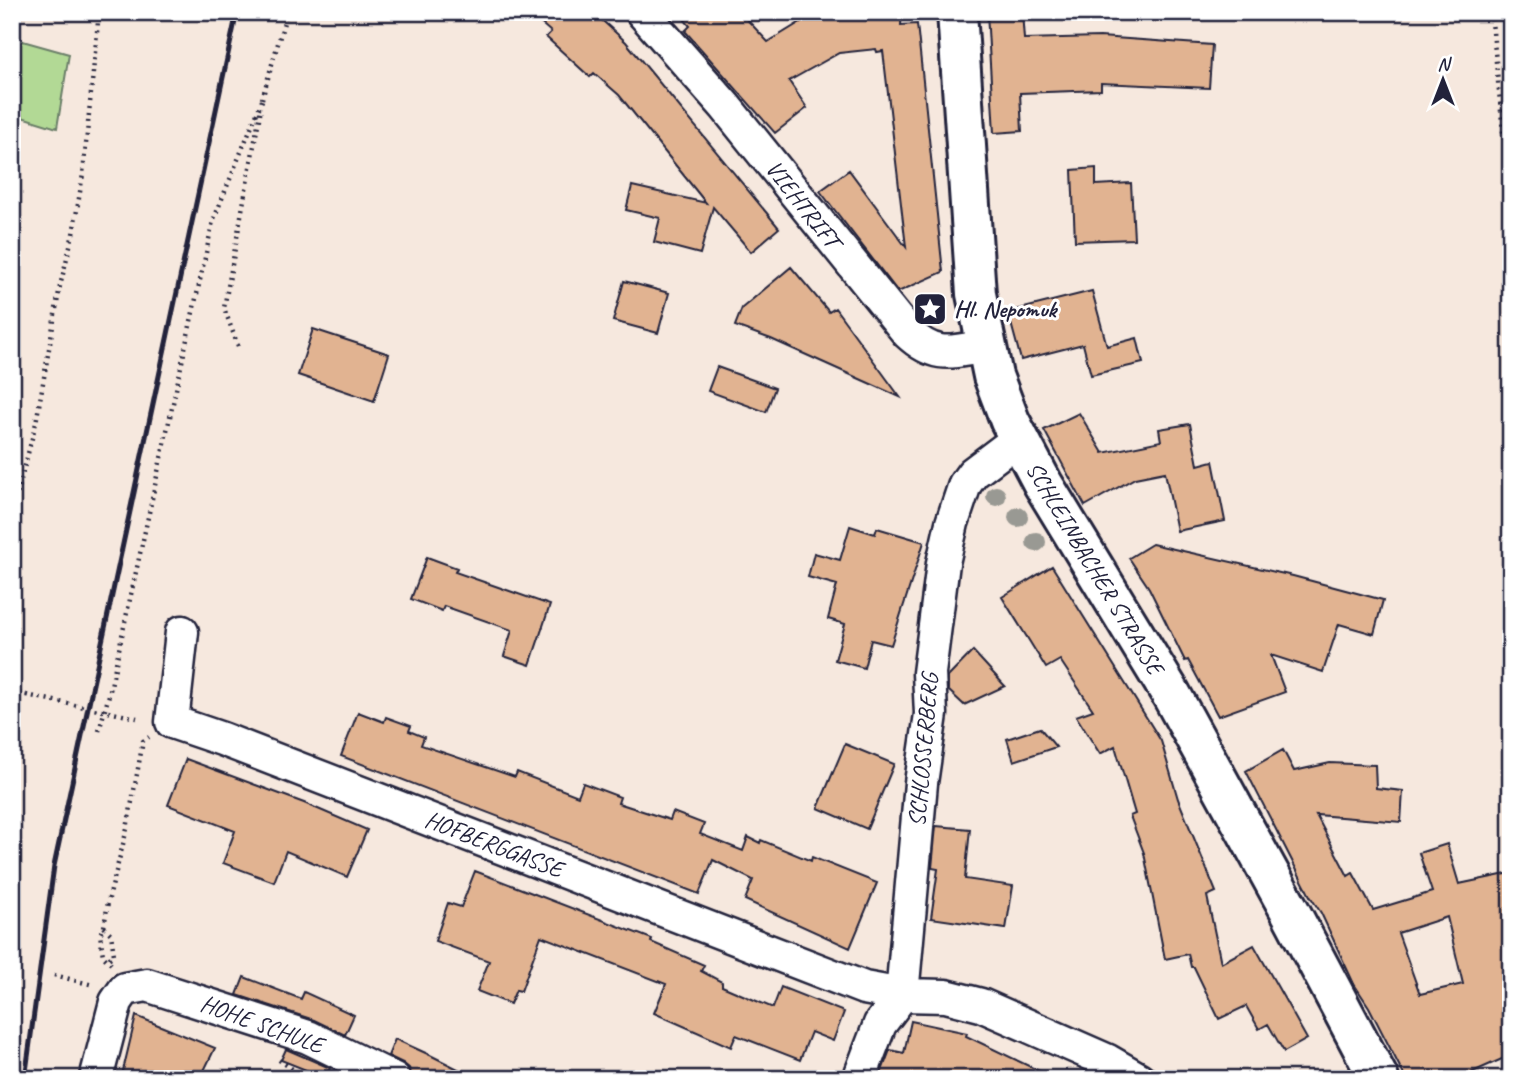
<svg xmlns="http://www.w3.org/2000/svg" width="1523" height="1091" viewBox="0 0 1523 1091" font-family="Caveat,sans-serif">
  <rect width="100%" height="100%" fill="#f6e8de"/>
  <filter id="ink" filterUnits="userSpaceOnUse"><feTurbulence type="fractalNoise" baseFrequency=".0143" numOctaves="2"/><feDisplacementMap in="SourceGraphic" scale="14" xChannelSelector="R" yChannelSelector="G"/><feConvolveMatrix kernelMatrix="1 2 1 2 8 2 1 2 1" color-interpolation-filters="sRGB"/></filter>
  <g filter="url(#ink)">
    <!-- green -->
    <path fill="#b2d995" stroke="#6a7e68" stroke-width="2" d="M 12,38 L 69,54 L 57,128 L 12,114 Z"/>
    <!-- building -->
    <path fill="#e1b391" stroke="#22223b" stroke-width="2" fill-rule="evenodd" d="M 528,12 L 593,12 L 626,42 L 779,228 L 751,252 L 713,207 L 700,254 L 654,242 L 660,218 L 626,210 L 632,186 L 706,203 L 619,95 L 594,73 L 590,77 L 546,37 L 551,32 Z
      M 678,12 L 740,12 L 768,42 L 817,12 L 902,12 L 901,25 L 917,24 L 943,272 L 898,292 L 820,191 L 849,170 L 906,247 L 883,51 L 877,52 L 876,49 L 839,53 L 789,81 L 807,108 L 775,133 L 685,31 L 690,26 Z
      M 987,12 L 1022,12 L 1024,39 L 1100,37 L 1212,45 L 1209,88 L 1101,83 L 1101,90 L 1020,93 L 1022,131 L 994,133 Z
      M 1096,168 L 1096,185 L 1131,183 L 1134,239 L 1075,241 L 1072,170 Z
      M 791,267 L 829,312 L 835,308 L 900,397 L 771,339 L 735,326 L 742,308 Z
      M 624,281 L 669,293 L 658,333 L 613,321 Z
      M 1092,291 L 1107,346 L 1137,338 L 1143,363 L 1091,375 L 1083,344 L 1021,360 L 1008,312 Z
      M 313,329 L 389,354 L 374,401 L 298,375 Z
      M 717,367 L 775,388 L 766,412 L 708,391 Z
      M 1079,413 L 1103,453 L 1161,441 L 1159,429 L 1190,424 L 1198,465 L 1213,461 L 1225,521 L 1177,531 L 1165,472 L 1135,478 L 1085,506 L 1044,430 Z
      M 850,526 L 875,534 L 877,528 L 924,542 L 891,645 L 871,640 L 864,668 L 835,660 L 845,624 L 828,619 L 837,585 L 808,577 L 814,553 L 840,560 Z
      M 1152,544 L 1293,576 L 1383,600 L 1374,634 L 1339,624 L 1323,672 L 1271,655 L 1285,692 L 1218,716 L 1188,660 L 1185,661 L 1149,588 L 1129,558 Z
      M 427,557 L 457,568 L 455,572 L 550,605 L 530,665 L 504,656 L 512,630 L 444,606 L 442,611 L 411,599 Z
      M 1052,566 L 1161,741 L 1178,799 L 1216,892 L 1207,896 L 1221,963 L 1254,945 L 1307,1039 L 1284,1052 L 1268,1024 L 1259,1029 L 1246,1006 L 1219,1019 L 1194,967 L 1191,967 L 1188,954 L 1165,959 L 1144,853 L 1130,816 L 1135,814 L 1115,746 L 1100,754 L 1076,716 L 1093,710 L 1060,660 L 1046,668 L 1002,597 Z
      M 973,651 L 1005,686 L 964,705 L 948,690 L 948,677 Z
      M 358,712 L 384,722 L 386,717 L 411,726 L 409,731 L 424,737 L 421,745 L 515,777 L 517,772 L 578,796 L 583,783 L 620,797 L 618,803 L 670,820 L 673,812 L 704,824 L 700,834 L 743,851 L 748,837 L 760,843 L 761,840 L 811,861 L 812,857 L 877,883 L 850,948 L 745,900 L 753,880 L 713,860 L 699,894 L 341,756 Z
      M 1040,728 L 1056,747 L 1014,761 L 1007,739 Z
      M 845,744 L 894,764 L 867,829 L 818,808 Z
      M 1283,750 L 1294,771 L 1330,763 L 1375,765 L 1376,788 L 1403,791 L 1401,822 L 1316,815 L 1348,876 L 1353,873 L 1373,910 L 1432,892 L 1419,853 L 1447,844 L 1459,884 L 1511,873 L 1511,1055 L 1457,1079 L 1406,1079 L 1369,1007 L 1354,984 L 1321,913 L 1310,896 L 1246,771 ZM 1447,917 L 1463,984 L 1420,994 L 1398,933 Z
      M 186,759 L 304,803 L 367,830 L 347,877 L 286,851 L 274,882 L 223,863 L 235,831 L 168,805 Z
      M 936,826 L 970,829 L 965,879 L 1013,886 L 1006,929 L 931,918 L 938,869 L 932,868 Z
      M 475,871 L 652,939 L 651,942 L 704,965 L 701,971 L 722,982 L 722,986 L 773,1008 L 781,987 L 844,1012 L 833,1041 L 811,1032 L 800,1060 L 736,1035 L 731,1047 L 654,1013 L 666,984 L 541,936 L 521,991 L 516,990 L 510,1004 L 477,991 L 489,961 L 435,941 L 448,903 L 461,907 Z
      M 244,977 L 301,999 L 304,992 L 354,1015 L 345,1035 L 314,1020 L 237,995 Z
      M 136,1016 L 215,1048 L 200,1079 L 121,1079 Z
      M 911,1021 L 967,1033 L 966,1036 L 1056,1079 L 879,1079 L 890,1050 L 904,1053 Z
      M 395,1039 L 430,1055 L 478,1079 L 417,1079 L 412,1076 L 409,1068 L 403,1063 L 388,1056 Z
      M 286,1049 L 330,1068 L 326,1078 L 281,1060 Z"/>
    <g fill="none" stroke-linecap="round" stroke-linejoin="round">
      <!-- minor casing -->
      <g stroke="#22223b" stroke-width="37">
        <path id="minor" d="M 642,12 L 725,106 L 908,333 C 936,359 951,352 986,346
          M 182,632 L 172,722 L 222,739 L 864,988 L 902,995 L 946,996 L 981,1005 L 1108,1061 L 1139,1079
          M 96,1079 L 116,1002 L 125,989 L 147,985 L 308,1037 L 394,1079
          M 859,1079 L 880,1024 L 902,995 L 921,783 L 931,714 L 929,673 L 943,563 L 952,523 L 965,484 L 973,473 L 1018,439"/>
      </g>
      <!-- secondary casing -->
      <g stroke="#22223b" stroke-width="44">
        <path id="secondary" d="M 957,12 L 976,294 L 993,376 L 1010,421 L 1043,484 L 1171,694 L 1290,911 L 1379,1079"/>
      </g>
      <!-- path -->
      <path stroke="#22223b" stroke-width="4.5" stroke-dasharray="2 5" stroke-linecap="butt" d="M 1491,12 L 1503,131 L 1511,178
        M 262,99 L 287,12
        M 238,346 L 224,308 L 261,108
        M 12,514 L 36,423 L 60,286 L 73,234 L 83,174 L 99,12
        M 12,691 L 26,695
        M 99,731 L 109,695 L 213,221 L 263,98
        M 104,927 L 111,934 L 114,955 L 108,959
        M 111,964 L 103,956 L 100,934 L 104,927 L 108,902 L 127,829 L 143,741 L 149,737
        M 54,975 L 93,985
        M 279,1060 L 307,1079"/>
      <!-- minor -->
      <use href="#minor" stroke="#fff" stroke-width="32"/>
      <!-- secondary -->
      <use href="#secondary" stroke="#fff" stroke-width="38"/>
      <!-- rail -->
      <path stroke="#22223b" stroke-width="5" d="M 25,1079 L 54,866 L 237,12"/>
      <!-- path-bridge -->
      <path stroke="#22223b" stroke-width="4.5" stroke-dasharray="2 5" stroke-linecap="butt" d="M 26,695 L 137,718"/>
    </g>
    <!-- trees -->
    <g fill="#999993">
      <circle cx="996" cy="496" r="10"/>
      <circle cx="1018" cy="517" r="10"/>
      <circle cx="1036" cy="542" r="10"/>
    </g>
  </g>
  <!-- icons -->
  <defs>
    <g id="sight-square" transform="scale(1.75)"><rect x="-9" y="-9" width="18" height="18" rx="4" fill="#22223b" stroke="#fff"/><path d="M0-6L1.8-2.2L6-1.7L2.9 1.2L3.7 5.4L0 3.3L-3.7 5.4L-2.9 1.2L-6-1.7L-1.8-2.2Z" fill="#fff"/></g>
  </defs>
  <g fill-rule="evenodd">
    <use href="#sight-square" x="930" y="309"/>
  </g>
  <g text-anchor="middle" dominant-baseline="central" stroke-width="6" stroke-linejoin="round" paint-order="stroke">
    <!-- street labels -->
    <g font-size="24" fill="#22223b" stroke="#fff">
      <text transform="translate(803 204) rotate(52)">VIEHTRIFT</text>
      <text transform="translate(1095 568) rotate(59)">SCHLEINBACHER STRASSE</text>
      <text transform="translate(923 750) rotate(-85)">SCHLOSSERBERG</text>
      <text transform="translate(494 844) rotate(21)">HOFBERGGASSE</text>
      <text transform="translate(262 1024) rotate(20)">HOHE SCHULE</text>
    </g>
    <!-- poi labels -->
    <g font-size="24" font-weight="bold" fill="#22223b" stroke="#fff" text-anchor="start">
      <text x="954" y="309">Hl. Nepomuk</text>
    </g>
  </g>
  <!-- margin -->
  <rect width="1523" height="1091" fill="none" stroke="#fff" stroke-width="42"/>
  <rect x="21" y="21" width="1481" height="1049" fill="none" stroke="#22223b" stroke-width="2.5" filter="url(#ink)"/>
  <!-- north arrow -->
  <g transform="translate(1443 80)" stroke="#ffffff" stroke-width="5" paint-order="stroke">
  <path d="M0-5L12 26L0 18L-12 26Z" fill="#22223b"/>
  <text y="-10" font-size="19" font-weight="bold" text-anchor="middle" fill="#22223b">N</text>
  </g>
</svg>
